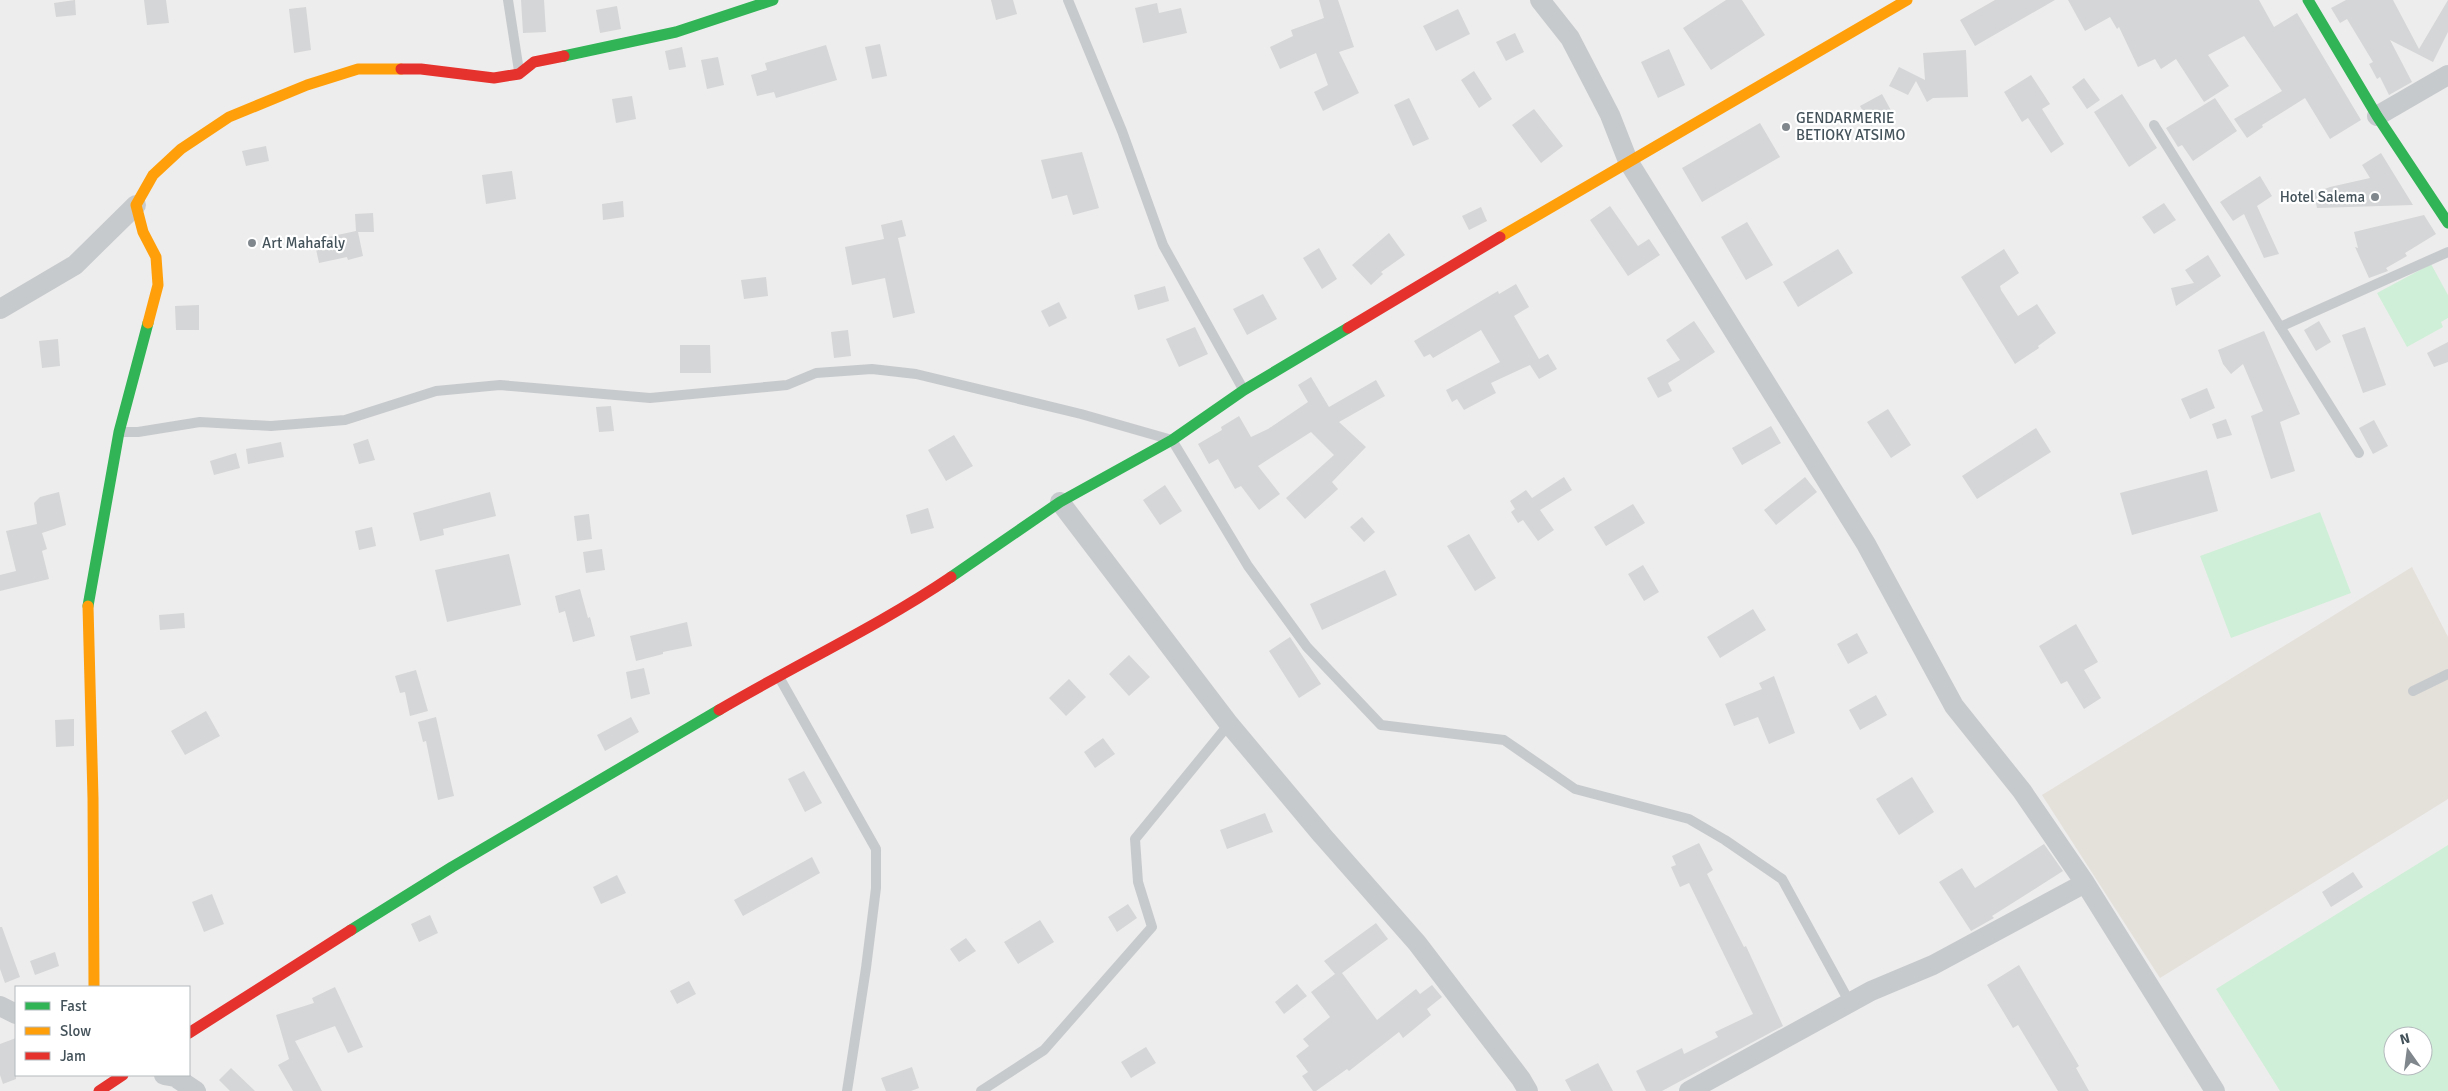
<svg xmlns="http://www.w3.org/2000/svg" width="2448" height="1091" viewBox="0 0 2448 1091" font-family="Signika,sans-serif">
  <rect width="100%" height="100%" fill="#eeeded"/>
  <!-- commercial -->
  <path fill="#e4e0da" d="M 2412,567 L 2448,637 L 2448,799 L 2160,978 L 2042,795 Z"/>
  <!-- green -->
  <path fill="#d0efd8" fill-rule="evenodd" d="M 2431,264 L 2448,295 L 2448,318 L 2441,322 L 2443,327 L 2407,347 L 2377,293 Z
    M 2320,512 L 2351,593 L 2231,638 L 2200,556 Z
    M 2448,845 L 2448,1091 L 2280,1091 L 2216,989 ZM 2393,1036 L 2423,1036 L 2423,1066 L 2393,1066 Z"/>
  <!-- building -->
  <path fill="#d5d6d7" d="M 75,0 L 76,15 L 56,17 L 54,3 Z
    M 144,0 L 166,0 L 169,23 L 147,25 Z
    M 521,0 L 544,0 L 546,32 L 523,33 Z
    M 991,0 L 1013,0 L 1017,14 L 996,20 Z
    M 1319,0 L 1338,0 L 1354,47 L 1339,52 L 1359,93 L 1323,111 L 1314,92 L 1328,85 L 1316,53 L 1280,69 L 1270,47 L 1293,36 L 1291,30 L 1324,18 Z
    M 1726,0 L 1742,0 L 1765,35 L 1711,70 L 1683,28 Z
    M 1995,0 L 2055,0 L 1975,46 L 1960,20 Z
    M 2068,0 L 2259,0 L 2274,27 L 2297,13 L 2361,120 L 2330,139 L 2305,98 L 2262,125 L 2263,127 L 2247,138 L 2234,119 L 2282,91 L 2244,36 L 2208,55 L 2229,86 L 2204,102 L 2176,59 L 2161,69 L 2155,59 L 2138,67 L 2119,27 L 2117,29 L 2110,17 L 2085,31 Z
    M 2346,0 L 2393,0 L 2419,49 L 2448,0 L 2448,32 L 2433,62 L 2390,40 L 2412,82 L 2389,95 L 2380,77 L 2377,79 L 2369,64 L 2373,62 L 2347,19 L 2340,23 L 2331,8 Z
    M 1157,3 L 1159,13 L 1181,8 L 1187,33 L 1143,43 L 1135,8 Z
    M 617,6 L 621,29 L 600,33 L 596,10 Z
    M 306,7 L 311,50 L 294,53 L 289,9 Z
    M 1458,9 L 1470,34 L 1436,51 L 1423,26 Z
    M 1515,33 L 1524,52 L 1506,61 L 1496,42 Z
    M 880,44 L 887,76 L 872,79 L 865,47 Z
    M 826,45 L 837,80 L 776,98 L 774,92 L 757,96 L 751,75 L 767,70 L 765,63 Z
    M 682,47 L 686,67 L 669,70 L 665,51 Z
    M 1669,49 L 1685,85 L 1658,98 L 1641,62 Z
    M 1966,50 L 1968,97 L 1933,98 L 1927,102 L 1916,81 L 1908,95 L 1889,86 L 1899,67 L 1925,80 L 1923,53 Z
    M 718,57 L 724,85 L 707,89 L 701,60 Z
    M 1474,71 L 1492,99 L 1479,108 L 1461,80 Z
    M 2031,75 L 2050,104 L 2042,109 L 2064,144 L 2051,153 L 2028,118 L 2022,122 L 2004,92 Z
    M 2084,78 L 2100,100 L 2087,109 L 2072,87 Z
    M 1882,94 L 1893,114 L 1871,126 L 1860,106 Z
    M 2122,94 L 2157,148 L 2129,167 L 2094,112 Z
    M 632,96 L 636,119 L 616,123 L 612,99 Z
    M 1409,98 L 1429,139 L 1413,146 L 1394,105 Z
    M 2215,98 L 2237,131 L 2193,161 L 2182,145 L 2178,147 L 2166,128 Z
    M 1534,109 L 1563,146 L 1541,163 L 1512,125 Z
    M 1760,123 L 1780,157 L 1702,202 L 1682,168 Z
    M 266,146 L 269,161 L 246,166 L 242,151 Z
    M 1082,152 L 1099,208 L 1073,215 L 1067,195 L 1052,199 L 1041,160 Z
    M 2381,153 L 2413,205 L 2317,208 L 2314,193 L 2330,187 L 2370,178 L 2362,165 Z
    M 512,171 L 516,199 L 486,204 L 482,175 Z
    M 2260,176 L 2272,196 L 2257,206 L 2279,254 L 2264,258 L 2244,214 L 2233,221 L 2220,202 Z
    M 623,201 L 624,217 L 603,220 L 602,204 Z
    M 2164,203 L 2176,220 L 2154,234 L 2142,217 Z
    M 1610,206 L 1638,246 L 1649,239 L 1660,255 L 1628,276 L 1590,220 Z
    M 1481,207 L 1487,221 L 1469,230 L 1462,216 Z
    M 373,213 L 374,232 L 358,232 L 363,256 L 348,260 L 347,257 L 319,263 L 314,240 L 356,231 L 355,214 Z
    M 2424,215 L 2436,234 L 2405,253 L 2407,256 L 2386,268 L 2388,271 L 2369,278 L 2355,247 L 2358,248 L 2354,232 Z
    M 902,220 L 906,236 L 898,238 L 915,313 L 893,318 L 885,278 L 852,285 L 845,247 L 884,239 L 881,225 Z
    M 1747,222 L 1773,265 L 1746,280 L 1721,237 Z
    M 1389,233 L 1405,255 L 1381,272 L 1383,274 L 1371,285 L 1352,265 Z
    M 1319,248 L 1337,279 L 1322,289 L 1303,258 Z
    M 1838,249 L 1853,273 L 1798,307 L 1783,282 Z
    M 2004,249 L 2019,273 L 2000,286 L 2001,290 L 2018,316 L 2037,304 L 2056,333 L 2038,346 L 2039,348 L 2015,364 L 1961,277 Z
    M 2208,255 L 2221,276 L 2176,306 L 2171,288 L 2194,283 L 2185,270 Z
    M 766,277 L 768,296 L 744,299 L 741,280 Z
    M 1516,284 L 1529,307 L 1514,316 L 1539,359 L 1548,354 L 1557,369 L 1539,379 L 1530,365 L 1491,383 L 1496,393 L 1464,410 L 1457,399 L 1452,402 L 1446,390 L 1500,362 L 1481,330 L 1433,358 L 1430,354 L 1424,357 L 1414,341 L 1498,291 L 1499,294 Z
    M 1165,286 L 1169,301 L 1138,310 L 1134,295 Z
    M 1263,294 L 1277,319 L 1247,335 L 1233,309 Z
    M 1059,302 L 1067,318 L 1049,327 L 1041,311 Z
    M 199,305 L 199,330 L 176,330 L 175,306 Z
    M 1694,321 L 1715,352 L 1668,383 L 1672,391 L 1658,398 L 1647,378 L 1680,360 L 1666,340 Z
    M 2319,321 L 2331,342 L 2316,351 L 2304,330 Z
    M 1195,327 L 1208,354 L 1179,367 L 1166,339 Z
    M 2365,327 L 2386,385 L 2363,393 L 2342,335 Z
    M 848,330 L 851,356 L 834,358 L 831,332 Z
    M 2264,331 L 2300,414 L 2280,422 L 2295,471 L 2271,479 L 2251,416 L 2263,411 L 2243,364 L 2231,374 L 2223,364 L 2218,350 Z
    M 58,339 L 60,366 L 42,368 L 39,341 Z
    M 2448,342 L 2448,362 L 2434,367 L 2427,353 Z
    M 680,345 L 710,345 L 711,373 L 680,373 Z
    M 1311,377 L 1329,407 L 1376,380 L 1385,396 L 1339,422 L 1366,447 L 1332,482 L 1338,489 L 1305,519 L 1286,498 L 1334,455 L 1311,432 L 1258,466 L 1280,494 L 1259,510 L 1241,486 L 1235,489 L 1218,459 L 1209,464 L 1198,444 L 1222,430 L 1221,427 L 1239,416 L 1251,437 L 1268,429 L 1308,402 L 1298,385 Z
    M 2207,388 L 2215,408 L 2190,419 L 2181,399 Z
    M 611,406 L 614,431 L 599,432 L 596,407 Z
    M 1888,409 L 1911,445 L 1891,458 L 1867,422 Z
    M 2226,419 L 2232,435 L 2217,439 L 2212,424 Z
    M 2374,420 L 2388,446 L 2373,454 L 2359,428 Z
    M 1771,426 L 1781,443 L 1742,465 L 1732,448 Z
    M 2036,428 L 2051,452 L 1977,499 L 1962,476 Z
    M 954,435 L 973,466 L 946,481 L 928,450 Z
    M 368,439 L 375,460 L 359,464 L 353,444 Z
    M 281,442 L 284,457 L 248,464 L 246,449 Z
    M 236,453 L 240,468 L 214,475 L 210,461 Z
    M 2207,470 L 2218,511 L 2132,535 L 2120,493 Z
    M 1564,477 L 1572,490 L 1540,510 L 1554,530 L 1538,541 L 1523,520 L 1518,523 L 1511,512 L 1515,509 L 1510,501 L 1526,490 L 1532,498 Z
    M 1805,477 L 1817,492 L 1776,525 L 1764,510 Z
    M 1165,485 L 1182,511 L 1160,525 L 1143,500 Z
    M 59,492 L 66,525 L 42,533 L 47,549 L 42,551 L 49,579 L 0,591 L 0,575 L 16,571 L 6,531 L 37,524 L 34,503 L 40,497 Z
    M 490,492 L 496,516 L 443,529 L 444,535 L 420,541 L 413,513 Z
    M 1633,504 L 1645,523 L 1606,546 L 1594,527 Z
    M 928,508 L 934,528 L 911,534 L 906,515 Z
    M 589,514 L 592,539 L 577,541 L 574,516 Z
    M 1362,517 L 1375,532 L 1364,542 L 1350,527 Z
    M 372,527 L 376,546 L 359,550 L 355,531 Z
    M 1469,534 L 1496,578 L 1475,591 L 1447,546 Z
    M 602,549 L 605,570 L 586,573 L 583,552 Z
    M 509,554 L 521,605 L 447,622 L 435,570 Z
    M 1643,565 L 1659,592 L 1644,601 L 1628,574 Z
    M 1385,570 L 1397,595 L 1322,630 L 1310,604 Z
    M 580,589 L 588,618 L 590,617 L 595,636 L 573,642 L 565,611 L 559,613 L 555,596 Z
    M 1753,609 L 1766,630 L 1720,658 L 1707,637 Z
    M 184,613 L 185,628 L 160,630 L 159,615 Z
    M 687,622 L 692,646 L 663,652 L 663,654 L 636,661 L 630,636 Z
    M 2076,624 L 2098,662 L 2084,670 L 2101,698 L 2084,709 L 2067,681 L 2061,684 L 2039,646 Z
    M 1857,633 L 1868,653 L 1848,664 L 1837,644 Z
    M 1290,637 L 1321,684 L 1299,698 L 1269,651 Z
    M 1129,655 L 1150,677 L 1129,696 L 1109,674 Z
    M 644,668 L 650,694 L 631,699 L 626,672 Z
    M 416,670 L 428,711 L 410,716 L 405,692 L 400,693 L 395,676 Z
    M 1774,676 L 1795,733 L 1769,744 L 1758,717 L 1734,726 L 1725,704 L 1762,689 L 1759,683 Z
    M 1069,679 L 1086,697 L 1066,716 L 1049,698 Z
    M 1876,695 L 1887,715 L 1860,730 L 1849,710 Z
    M 206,711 L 220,736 L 185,755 L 171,731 Z
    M 436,717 L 454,796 L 438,800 L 426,741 L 423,742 L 418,722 Z
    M 631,717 L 639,732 L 605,751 L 597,735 Z
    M 74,719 L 74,746 L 56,747 L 55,720 Z
    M 1103,738 L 1115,754 L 1095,768 L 1084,752 Z
    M 804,771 L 822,803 L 805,812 L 788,779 Z
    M 1912,777 L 1934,812 L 1899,835 L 1876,799 Z
    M 1265,813 L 1273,832 L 1227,849 L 1220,830 Z
    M 1699,843 L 1713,870 L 1707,874 L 1744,947 L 1746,946 L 1783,1026 L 1662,1091 L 1646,1091 L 1636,1071 L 1682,1048 L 1684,1054 L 1718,1037 L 1715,1032 L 1753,1014 L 1689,883 L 1680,887 L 1671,867 L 1676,865 L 1672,856 Z
    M 2044,844 L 2063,871 L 1992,916 L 1994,918 L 1971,931 L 1939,882 L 1962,868 L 1975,888 Z
    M 812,857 L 820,873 L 743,916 L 734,900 Z
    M 2353,872 L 2363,887 L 2331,907 L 2322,892 Z
    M 617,875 L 626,893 L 601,904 L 593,887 Z
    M 212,894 L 224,924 L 204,932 L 192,902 Z
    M 1128,904 L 1137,918 L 1117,932 L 1108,917 Z
    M 430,915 L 438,933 L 419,942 L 411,924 Z
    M 1040,920 L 1054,942 L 1018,964 L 1004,942 Z
    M 1376,923 L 1388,939 L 1342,973 L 1377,1020 L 1416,989 L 1420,994 L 1432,985 L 1442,997 L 1427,1009 L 1431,1015 L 1403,1038 L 1399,1032 L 1349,1071 L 1347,1069 L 1316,1091 L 1313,1091 L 1302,1076 L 1308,1072 L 1296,1056 L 1309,1046 L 1303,1039 L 1330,1017 L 1311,992 L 1335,974 L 1324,961 Z
    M 0,927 L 2,927 L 20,977 L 5,983 L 0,969 Z
    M 966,938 L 976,951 L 959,962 L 950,949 Z
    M 55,952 L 59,966 L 35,975 L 30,961 Z
    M 2019,965 L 2079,1066 L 2076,1068 L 2089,1091 L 2058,1091 L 2018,1025 L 2013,1028 L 1987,985 Z
    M 689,981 L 696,994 L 677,1004 L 670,991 Z
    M 1297,984 L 1307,996 L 1284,1014 L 1275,1002 Z
    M 335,987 L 363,1047 L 348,1053 L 335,1026 L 295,1041 L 322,1091 L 293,1091 L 278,1065 L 289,1059 L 276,1015 L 314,1003 L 312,998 Z
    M 16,1038 L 16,1079 L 3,1084 L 0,1075 L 0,1044 Z
    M 1146,1047 L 1156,1063 L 1131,1078 L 1121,1062 Z
    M 1598,1063 L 1613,1091 L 1571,1091 L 1565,1080 Z
    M 912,1067 L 919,1088 L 911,1091 L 886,1091 L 881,1078 Z
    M 231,1068 L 255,1091 L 230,1091 L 219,1080 Z"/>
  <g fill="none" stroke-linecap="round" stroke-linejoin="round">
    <!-- lane -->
    <path stroke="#c7cacd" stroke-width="10" d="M 508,0 L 519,71
      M 1068,0 L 1122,131 L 1163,245 L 1243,389
      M 2154,125 L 2359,453
      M 2280,327 L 2448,252
      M 121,432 L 138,432 L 200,422 L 271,426 L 345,420 L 436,391 L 500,385 L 650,398 L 787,385 L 816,373 L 872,369 L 916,374 L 1081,414 L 1172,440 L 1248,566 L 1307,647 L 1381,725 L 1504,740 L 1575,789 L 1689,819 L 1725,840 L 1782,879 L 1850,1003
      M 779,677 L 876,849 L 876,888 L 866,968 L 847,1091
      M 2413,691 L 2448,674
      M 981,1091 L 1044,1050 L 1152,927 L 1138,882 L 1135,839 L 1229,724"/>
    <!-- street -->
    <path stroke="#c7cacd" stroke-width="20" d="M 1540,0 L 1570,38 L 1610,115 L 1628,161 L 1866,544 L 1954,706 L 2022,791 L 2085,883 L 2215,1091
      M 2377,116 L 2448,75
      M 0,309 L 75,265 L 136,205
      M 1060,502 L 1229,724 L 1322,835 L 1417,943 L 1521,1079 L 1528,1091
      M 0,1006 L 16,1014
      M 164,1075 L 175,1077 L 196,1091
      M 1689,1091 L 1871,991 L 1933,965 L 2085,883"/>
    <!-- fast -->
    <path stroke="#30b455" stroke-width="11" d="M 2308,0 L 2377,116 L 2448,223
      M 564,56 L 676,32 L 773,0
      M 951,577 L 1060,502 L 1172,440 L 1244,390 L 1348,328
      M 88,606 L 119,432 L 148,323
      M 351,930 L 452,867 L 719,710"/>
    <!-- slow -->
    <path stroke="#ff9f0a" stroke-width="11" d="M 1500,237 L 1907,0
      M 148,323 L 158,285 L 156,257 L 143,232 L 136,205 L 153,175 L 181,149 L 229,117 L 307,85 L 358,69 L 401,69
      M 88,606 L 93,798 L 94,987"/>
    <!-- jam -->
    <path stroke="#e5322d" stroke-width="11" d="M 401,69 L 421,69 L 494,78 L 519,74 L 534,62 L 564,56
      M 1348,328 L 1500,237
      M 719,710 C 795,665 877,627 951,577
      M 189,1033 L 351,930
      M 99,1091 L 123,1075"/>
  </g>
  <!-- markers -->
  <g fill="#80888d" stroke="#fff" stroke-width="2">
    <circle cx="1786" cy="127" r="5"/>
    <circle cx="2375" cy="197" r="5"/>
    <circle cx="252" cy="243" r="5"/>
  </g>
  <g text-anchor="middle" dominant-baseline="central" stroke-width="4.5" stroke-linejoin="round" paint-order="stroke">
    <!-- poi labels -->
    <g font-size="15" fill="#44525a" stroke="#fff" text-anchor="start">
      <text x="1796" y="118">GENDARMERIE<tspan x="1796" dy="17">BETIOKY ATSIMO</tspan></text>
      <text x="2365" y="197" text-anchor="end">Hotel Salema</text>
      <text x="262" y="243">Art Mahafaly</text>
    </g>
  </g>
  <!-- legend -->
  <rect x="15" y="986" width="175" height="90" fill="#ffffff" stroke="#b4babd"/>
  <rect x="25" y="1002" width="25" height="8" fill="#30b455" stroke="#b4babd"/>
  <text x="60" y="1011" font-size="15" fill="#44525a">Fast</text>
  <rect x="25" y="1027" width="25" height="8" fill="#ff9f0a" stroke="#b4babd"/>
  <text x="60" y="1036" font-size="15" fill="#44525a">Slow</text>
  <rect x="25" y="1052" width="25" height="8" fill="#e5322d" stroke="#b4babd"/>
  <text x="60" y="1061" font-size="15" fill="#44525a">Jam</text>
  <!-- north arrow -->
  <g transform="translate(2408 1051) rotate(346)"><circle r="24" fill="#ffffff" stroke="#b4babd"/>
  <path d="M0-4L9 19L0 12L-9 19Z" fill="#80888d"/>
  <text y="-8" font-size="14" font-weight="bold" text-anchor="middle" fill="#44525a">N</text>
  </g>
</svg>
